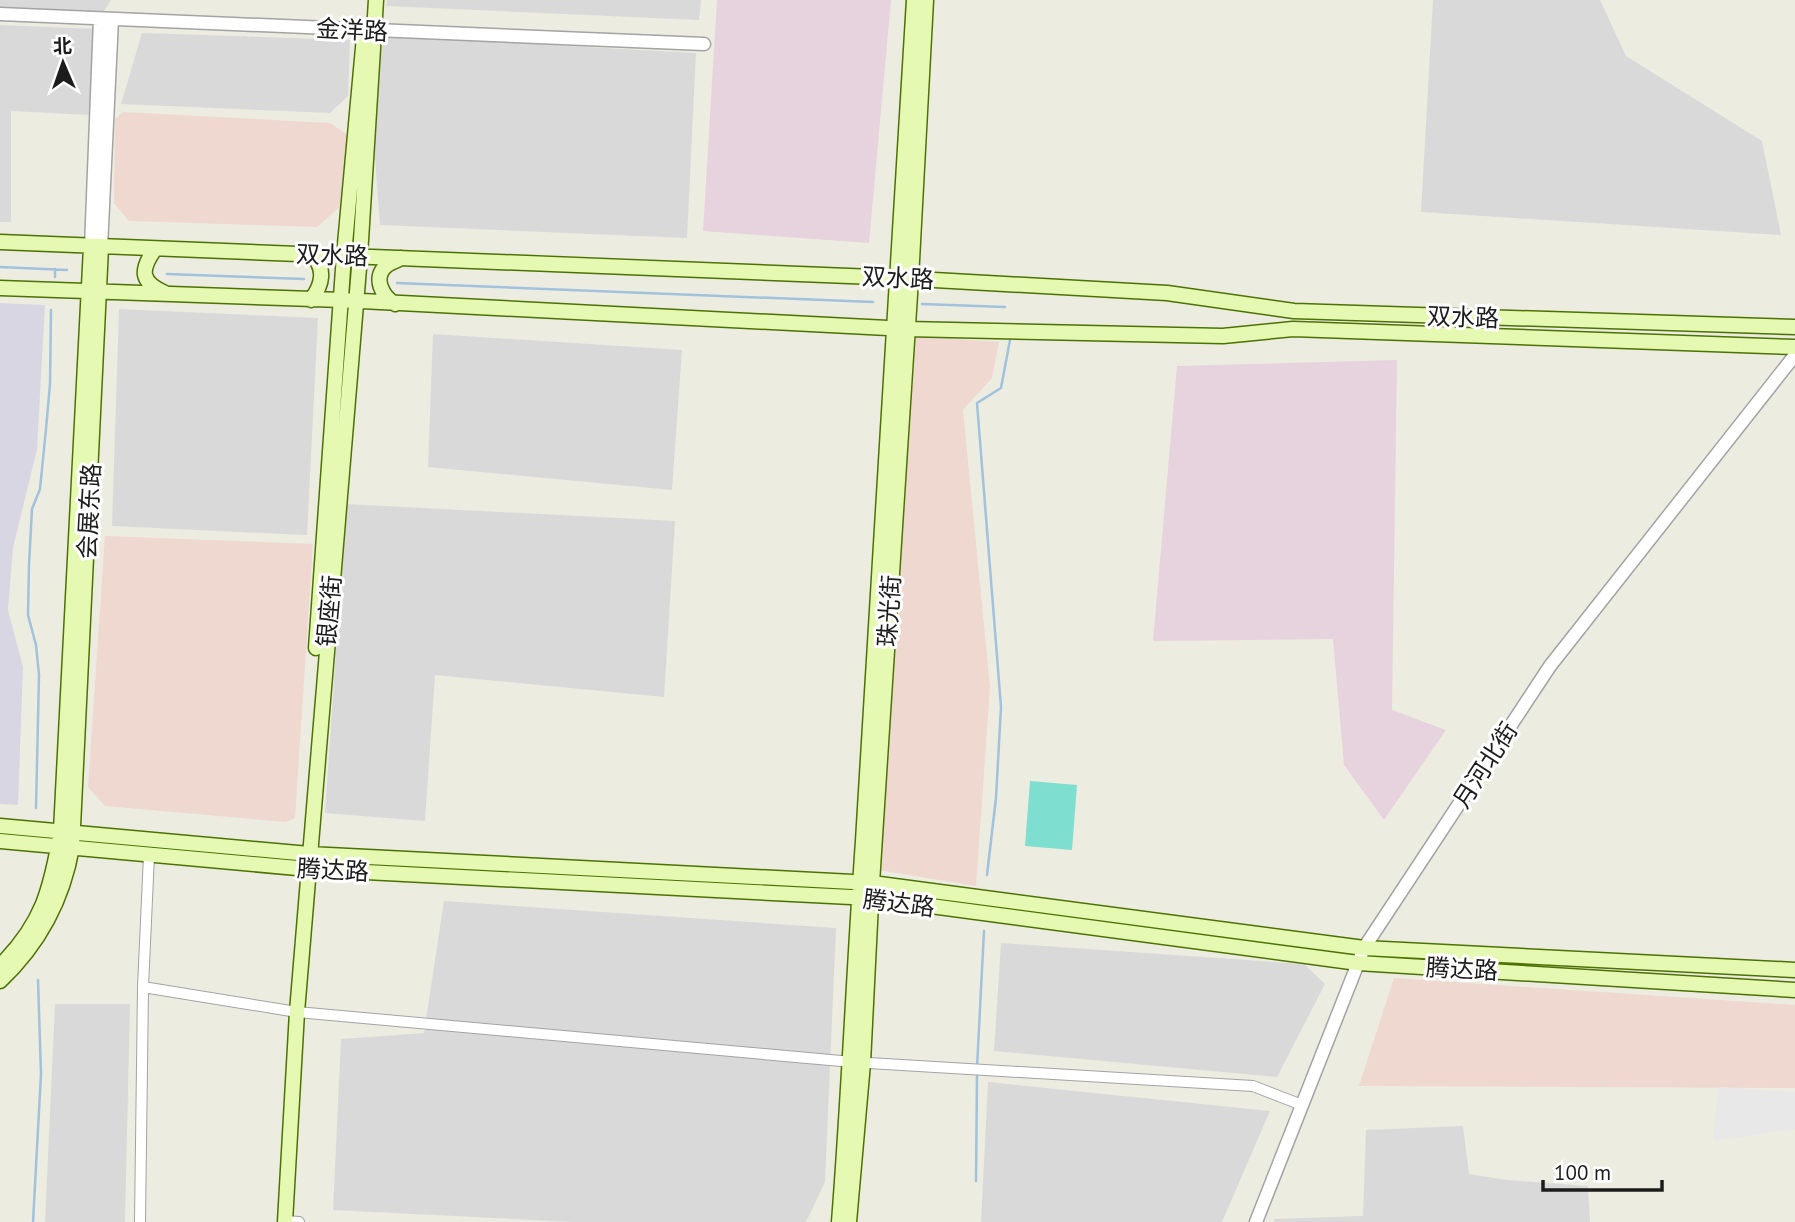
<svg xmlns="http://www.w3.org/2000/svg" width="1795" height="1222" viewBox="0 0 1795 1222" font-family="'PT Sans','Noto Sans SC',sans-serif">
  <rect width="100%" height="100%" fill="#edece1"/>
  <!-- residential -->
  <path fill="#dad9d9" d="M 0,0 L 111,0 L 100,17 L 0,12 Z
    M 387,0 L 701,0 L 699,20 L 386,6 Z
    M 1433,0 L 1600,0 L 1626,56 L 1762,141 L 1781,235 L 1421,212 Z
    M 0,25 L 96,29 L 91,115 L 11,111 L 11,222 L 0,222 Z
    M 142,33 L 350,40 L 348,96 L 330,113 L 121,104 Z
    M 382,36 L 696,53 L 687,238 L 380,225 L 373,130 Z
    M 119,309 L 318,318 L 307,535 L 112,526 Z
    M 433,334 L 682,350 L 672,490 L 428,467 Z
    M 346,504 L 675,521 L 664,697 L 435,675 L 425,821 L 325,813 Z
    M 444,901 L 836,928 L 825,1182 L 806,1222 L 573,1222 L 333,1210 L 341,1039 L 424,1033 Z
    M 1001,943 L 1304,964 L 1325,984 L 1277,1077 L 994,1051 Z
    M 55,1004 L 130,1004 L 125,1222 L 45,1222 Z
    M 988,1082 L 1270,1111 L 1222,1222 L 981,1222 Z
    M 1463,1126 L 1469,1174 L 1507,1180 L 1588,1186 L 1590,1222 L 1274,1222 L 1274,1219 L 1363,1216 L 1366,1130 Z"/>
  <!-- commercial -->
  <path fill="#efd8d0" d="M 123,112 L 330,123 L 348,135 L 341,206 L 317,227 L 129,221 L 114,203 L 115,119 Z
    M 912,336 L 999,342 L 992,378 L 963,410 L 990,687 L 976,886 L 872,869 Z
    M 105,536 L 313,544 L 295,818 L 286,822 L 105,806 L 88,787 Z
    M 1394,978 L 1795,1005 L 1795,1088 L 1359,1086 Z"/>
  <!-- industrial -->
  <path fill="#e7d3de" d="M 717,0 L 891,0 L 869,243 L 703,231 Z
    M 1397,360 L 1392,710 L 1446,730 L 1384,820 L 1344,765 L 1333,639 L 1153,641 L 1177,366 Z"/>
  <!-- pitch -->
  <path fill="#7edecf" d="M 1030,781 L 1077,785 L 1072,850 L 1025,846 Z"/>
  <!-- parking -->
  <path fill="#e8e8e8" d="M 1718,1087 L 1795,1092 L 1795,1129 L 1713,1141 Z"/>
  <!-- plaza -->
  <path fill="#d9d6e3" d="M 0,303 L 45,305 L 37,449 L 13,548 L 8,610 L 23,667 L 18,805 L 0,804 Z"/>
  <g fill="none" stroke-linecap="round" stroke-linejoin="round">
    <!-- stream -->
    <path stroke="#a1c1dc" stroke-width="2.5" d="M 0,267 L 67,270
      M 55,269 L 55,277
      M 167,274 L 304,279
      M 397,283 L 873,302
      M 922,304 L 1005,307
      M 36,808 L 39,675 L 36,645 L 28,615 L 29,565 L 32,509 L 40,489 L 46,429 L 50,384 L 51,310
      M 987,875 L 996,798 L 1001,707 L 977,403 L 1001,388 L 1010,340
      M 977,1067 L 984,931
      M 976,1181 L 977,1074
      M 33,1222 L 41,1074 L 38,980"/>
    <!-- minor casing -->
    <g stroke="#a3a3a3" stroke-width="12">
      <path id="minor" d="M 143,987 L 297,1012 L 852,1062 L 1253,1086 L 1302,1105
        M 285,1221 L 299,1222
        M 140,1222 L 143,987 L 149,855"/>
    </g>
    <!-- tertiary casing -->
    <g stroke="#a3a3a3" stroke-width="15">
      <path id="tertiary" d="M 0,14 L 704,44
        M 91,247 L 100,19
        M 101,247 L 112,19
        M 1256,1222 L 1364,948 L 1550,666 L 1795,355"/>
    </g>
    <!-- secondary casing -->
    <g stroke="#4d7204" stroke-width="17">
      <path id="secondary" d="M 0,242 L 899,278 L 1167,293 L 1294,311 L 1795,327
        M 155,249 C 140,270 140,282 165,293
        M 311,254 C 326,268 323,284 311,300
        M 0,288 L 342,300 L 907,329 L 1223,336 L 1293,329 L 1795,347
        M 395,304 C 383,297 372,278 386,266 C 389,263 396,261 401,258
        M 316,648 L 344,255 L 364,37
        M 0,826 L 309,854 L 872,883 L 1364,948 L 1795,970
        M 0,841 L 308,869 L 871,898 L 1358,963 L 1795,990
        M 0,966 C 43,923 51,889 61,831 L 91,247
        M 0,981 C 38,945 63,899 72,847 L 101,247
        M 285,1222 L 297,1012 L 360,256 L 376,0
        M 839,1222 C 849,1095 854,968 863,841 C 881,561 899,281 914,0
        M 849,1222 L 863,1063 L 872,883 L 911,279 L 926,0"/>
    </g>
    <!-- minor -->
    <use href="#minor" stroke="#fff" stroke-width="10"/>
    <!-- tertiary -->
    <use href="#tertiary" stroke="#fff" stroke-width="12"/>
    <!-- secondary -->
    <use href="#secondary" stroke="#e6f9b3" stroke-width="14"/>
  </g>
  <g text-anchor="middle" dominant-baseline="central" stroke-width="6" stroke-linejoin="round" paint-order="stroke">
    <!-- street labels -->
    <g font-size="24" fill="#1c1c1c" stroke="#fff">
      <text transform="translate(352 30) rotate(3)">金洋路</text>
      <text transform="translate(332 255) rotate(2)">双水路</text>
      <text transform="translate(898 278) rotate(3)">双水路</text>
      <text transform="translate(1463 317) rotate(2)">双水路</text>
      <text transform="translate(89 511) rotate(-87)">会展东路</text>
      <text transform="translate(329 611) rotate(-85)">银座街</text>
      <text transform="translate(889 611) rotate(-86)">珠光街</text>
      <text transform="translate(1485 765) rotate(-57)">月河北街</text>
      <text transform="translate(333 870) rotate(3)">腾达路</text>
      <text transform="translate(899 903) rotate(7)">腾达路</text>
      <text transform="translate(1462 969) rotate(3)">腾达路</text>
    </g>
  </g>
  <!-- north arrow -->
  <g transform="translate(63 63) rotate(358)" stroke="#ffffff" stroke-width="5" paint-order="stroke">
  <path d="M0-5L12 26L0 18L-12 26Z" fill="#1c1c1c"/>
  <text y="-10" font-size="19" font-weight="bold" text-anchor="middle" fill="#1c1c1c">北</text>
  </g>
  <!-- scale -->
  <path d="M1543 1180v10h119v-10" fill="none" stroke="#1c1c1c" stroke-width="3.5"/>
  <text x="1554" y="1180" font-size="21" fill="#1c1c1c" stroke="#ffffff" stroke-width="5" paint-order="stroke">100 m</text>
</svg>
